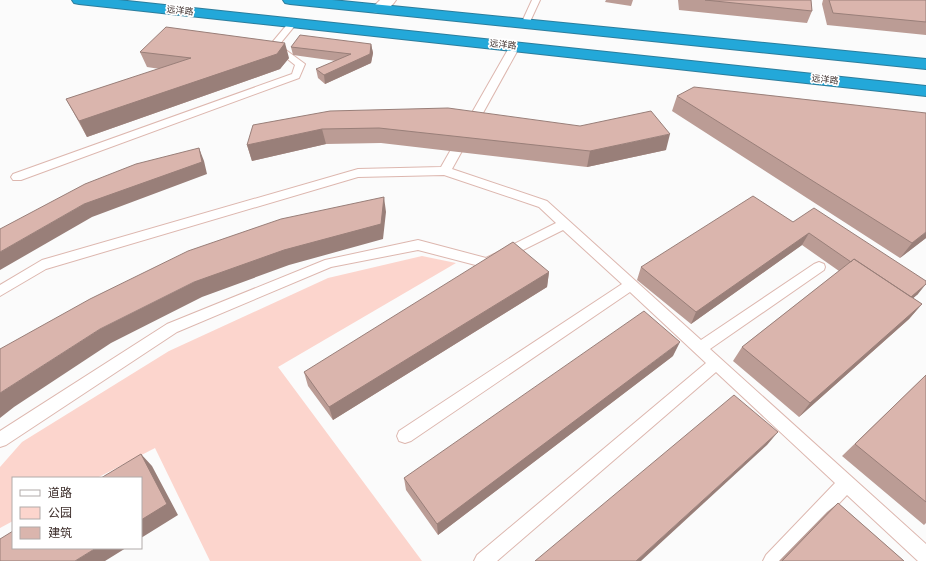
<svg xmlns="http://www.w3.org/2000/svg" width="926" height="561" viewBox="0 0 926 561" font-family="Overpass,'Noto Sans SC',sans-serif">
  <rect width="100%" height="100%" fill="#fbfbfb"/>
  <!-- green -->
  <path fill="#fcd5cd" d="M 422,256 L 456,263 L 278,367 L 422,561 L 210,561 L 155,448 L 97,478 L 13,478 L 13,521 L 0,528 L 0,467 L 22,442 L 169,351 L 328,278 Z"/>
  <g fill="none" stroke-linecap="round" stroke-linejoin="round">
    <!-- lane casing -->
    <g stroke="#ddb7af" stroke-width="2">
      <path id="lane" d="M 532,0 L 540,0 L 528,26 L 522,26 L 521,24 Z
        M 293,20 L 297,23 L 279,45 L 305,64 L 299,78 L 21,180 L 13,180 L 11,177 L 13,174 L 292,74 L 295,65 L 270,45 L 290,21 Z
        M 515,43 L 520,46 L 452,169 L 547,201 L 701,340 L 814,264 L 819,262 L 824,264 L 825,267 L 824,270 L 710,349 L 926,544 L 926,561 L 918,561 L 847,495 L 784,561 L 763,561 L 766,555 L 835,483 L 716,372 L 497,561 L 474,561 L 477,555 L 706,363 L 630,292 L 411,441 L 405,443 L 399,441 L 397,436 L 399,431 L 622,284 L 563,230 L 487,268 L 418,250 L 331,267 L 177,332 L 6,445 L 0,447 L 0,431 L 167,324 L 325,260 L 418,240 L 486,258 L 556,223 L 539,207 L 444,175 L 358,177 L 46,269 L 0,296 L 0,285 L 42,260 L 358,169 L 441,167 L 510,46 Z"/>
    </g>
    <!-- street casing -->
    <g stroke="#ddb7af" stroke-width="2">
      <path id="street" d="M 380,0 L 396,0 C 391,8 382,14 373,12 L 371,9 Z"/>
    </g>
    <!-- highway casing -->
    <g stroke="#2c7d9c" stroke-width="2">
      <path id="highway" d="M 72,0 L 118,0 L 926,86 L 926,96 L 79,4 L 74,3 Z
        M 283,0 L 332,0 L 926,59 L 926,69 L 290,4 L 285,3 Z"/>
    </g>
    <!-- lane -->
    <use href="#lane" fill="#fff" fill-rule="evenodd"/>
    <!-- street -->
    <use href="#street" fill="#fff" fill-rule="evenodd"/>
    <!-- highway -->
    <use href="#highway" fill="#23a8d9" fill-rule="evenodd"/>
  </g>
  <!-- wall -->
  <path fill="#bb9c95" d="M 606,0 L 633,0 L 631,6 L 605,2 Z
    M 678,0 L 811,0 L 812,11 L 807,23 L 679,10 Z
    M 823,0 L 926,0 L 926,35 L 827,25 L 822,4 Z
    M 371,44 L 373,53 L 371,63 L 325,84 L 318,78 L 316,69 L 336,61 L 293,55 L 291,47 Z
    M 140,52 L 289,58 L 280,69 L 87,137 L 66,99 L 160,69 L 147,67 Z
    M 677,96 L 926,238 L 900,258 L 672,111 Z
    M 330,111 L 666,150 L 587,167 L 381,143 L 326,144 L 252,161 L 247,145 Z
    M 793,222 L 918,294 L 913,298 L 922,304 L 909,319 L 799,417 L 733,361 L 742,347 L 839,271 L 802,245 L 691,324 L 637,280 L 641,267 Z
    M 549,272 L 547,287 L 333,420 L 308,386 L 304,372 Z
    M 673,356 L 438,535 L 406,490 L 404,478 Z
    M 926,375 L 926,523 L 924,525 L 842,456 Z
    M 838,503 L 904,561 L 779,561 L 827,512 Z"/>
  <!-- shaded-wall -->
  <path fill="#997f79" d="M 285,43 L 289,58 L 280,69 L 87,137 L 79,121 Z
    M 371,44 L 373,53 L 371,63 L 325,84 L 324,75 Z
    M 322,129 L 326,144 L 252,161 L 247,145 Z
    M 670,134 L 666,150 L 587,167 L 590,151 Z
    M 199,148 L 204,161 L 207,174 L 92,217 L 0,270 L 0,252 L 84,204 Z
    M 384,197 L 386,212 L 383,239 L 289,265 L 202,297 L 111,343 L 14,407 L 0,418 L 0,393 L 100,329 L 194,282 Z
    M 926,232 L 926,238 L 900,258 L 912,243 Z
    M 809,233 L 802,245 L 691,324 L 696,312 Z
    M 549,272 L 547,287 L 333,420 L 329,407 Z
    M 926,284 L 918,294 L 897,312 L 907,300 Z
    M 922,304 L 909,319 L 799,417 L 810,403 Z
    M 680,342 L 673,356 L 438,535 L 437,524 Z
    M 778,432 L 767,445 L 641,561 L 636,561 Z
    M 141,454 L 152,466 L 178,515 L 141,538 Z
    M 96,548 L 126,548 L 105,561 L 75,561 Z"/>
  <!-- building -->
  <path fill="#dab5ad" stroke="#997f79" d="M 705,0 L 811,0 L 812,11 Z
    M 829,0 L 926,0 L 926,22 L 833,13 Z
    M 166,27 L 285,43 L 277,54 L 79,121 L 66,99 L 191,58 L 140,52 Z
    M 300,35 L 371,44 L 370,54 L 324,75 L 316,69 L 351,54 L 291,47 Z
    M 694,87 L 926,113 L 926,232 L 912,243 L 677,96 Z
    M 448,108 L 580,126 L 651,111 L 670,134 L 590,151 L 379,128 L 322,129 L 247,145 L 253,125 L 330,111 Z
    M 199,148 L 202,162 L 84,204 L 0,252 L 0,229 L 85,184 L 136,164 Z
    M 753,196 L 793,222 L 814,208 L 926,281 L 926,284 L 911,297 L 854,259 L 851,262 L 809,233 L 696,312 L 641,267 Z
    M 384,197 L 381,224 L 284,250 L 194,282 L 100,329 L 0,393 L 0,349 L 90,299 L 188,251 L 281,219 Z
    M 513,242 L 549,272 L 329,407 L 304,372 Z
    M 854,259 L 922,304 L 810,403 L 742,347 Z
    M 644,311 L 680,342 L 437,524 L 404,478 Z
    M 926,375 L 926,502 L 855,444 Z
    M 734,395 L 778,432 L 636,561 L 535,561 Z
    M 141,454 L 167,504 L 141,520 L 141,478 L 101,478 Z
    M 838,503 L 904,561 L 782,561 Z
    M 13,531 L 13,548 L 96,548 L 75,561 L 0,561 L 0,539 Z"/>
  <g text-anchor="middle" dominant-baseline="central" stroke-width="3.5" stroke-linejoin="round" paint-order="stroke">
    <!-- far-street labels -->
    <g font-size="9" fill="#3c2d2a" stroke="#fff">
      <text transform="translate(180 11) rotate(6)">远洋路</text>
      <text transform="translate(503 45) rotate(6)">远洋路</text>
      <text transform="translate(825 80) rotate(6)">远洋路</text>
    </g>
  </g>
  <!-- legend -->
  <rect x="12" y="477" width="130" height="72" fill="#ffffff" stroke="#b1abaa"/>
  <rect x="20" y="490" width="20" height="6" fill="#ffffff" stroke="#b1abaa"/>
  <text x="48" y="497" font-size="12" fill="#3c2d2a">道路</text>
  <rect x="20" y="507" width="20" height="12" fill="#fcd5cd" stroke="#b1abaa"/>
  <text x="48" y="517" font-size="12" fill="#3c2d2a">公园</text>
  <rect x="20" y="527" width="20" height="12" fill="#dab5ad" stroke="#b1abaa"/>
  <text x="48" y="537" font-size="12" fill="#3c2d2a">建筑</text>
</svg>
